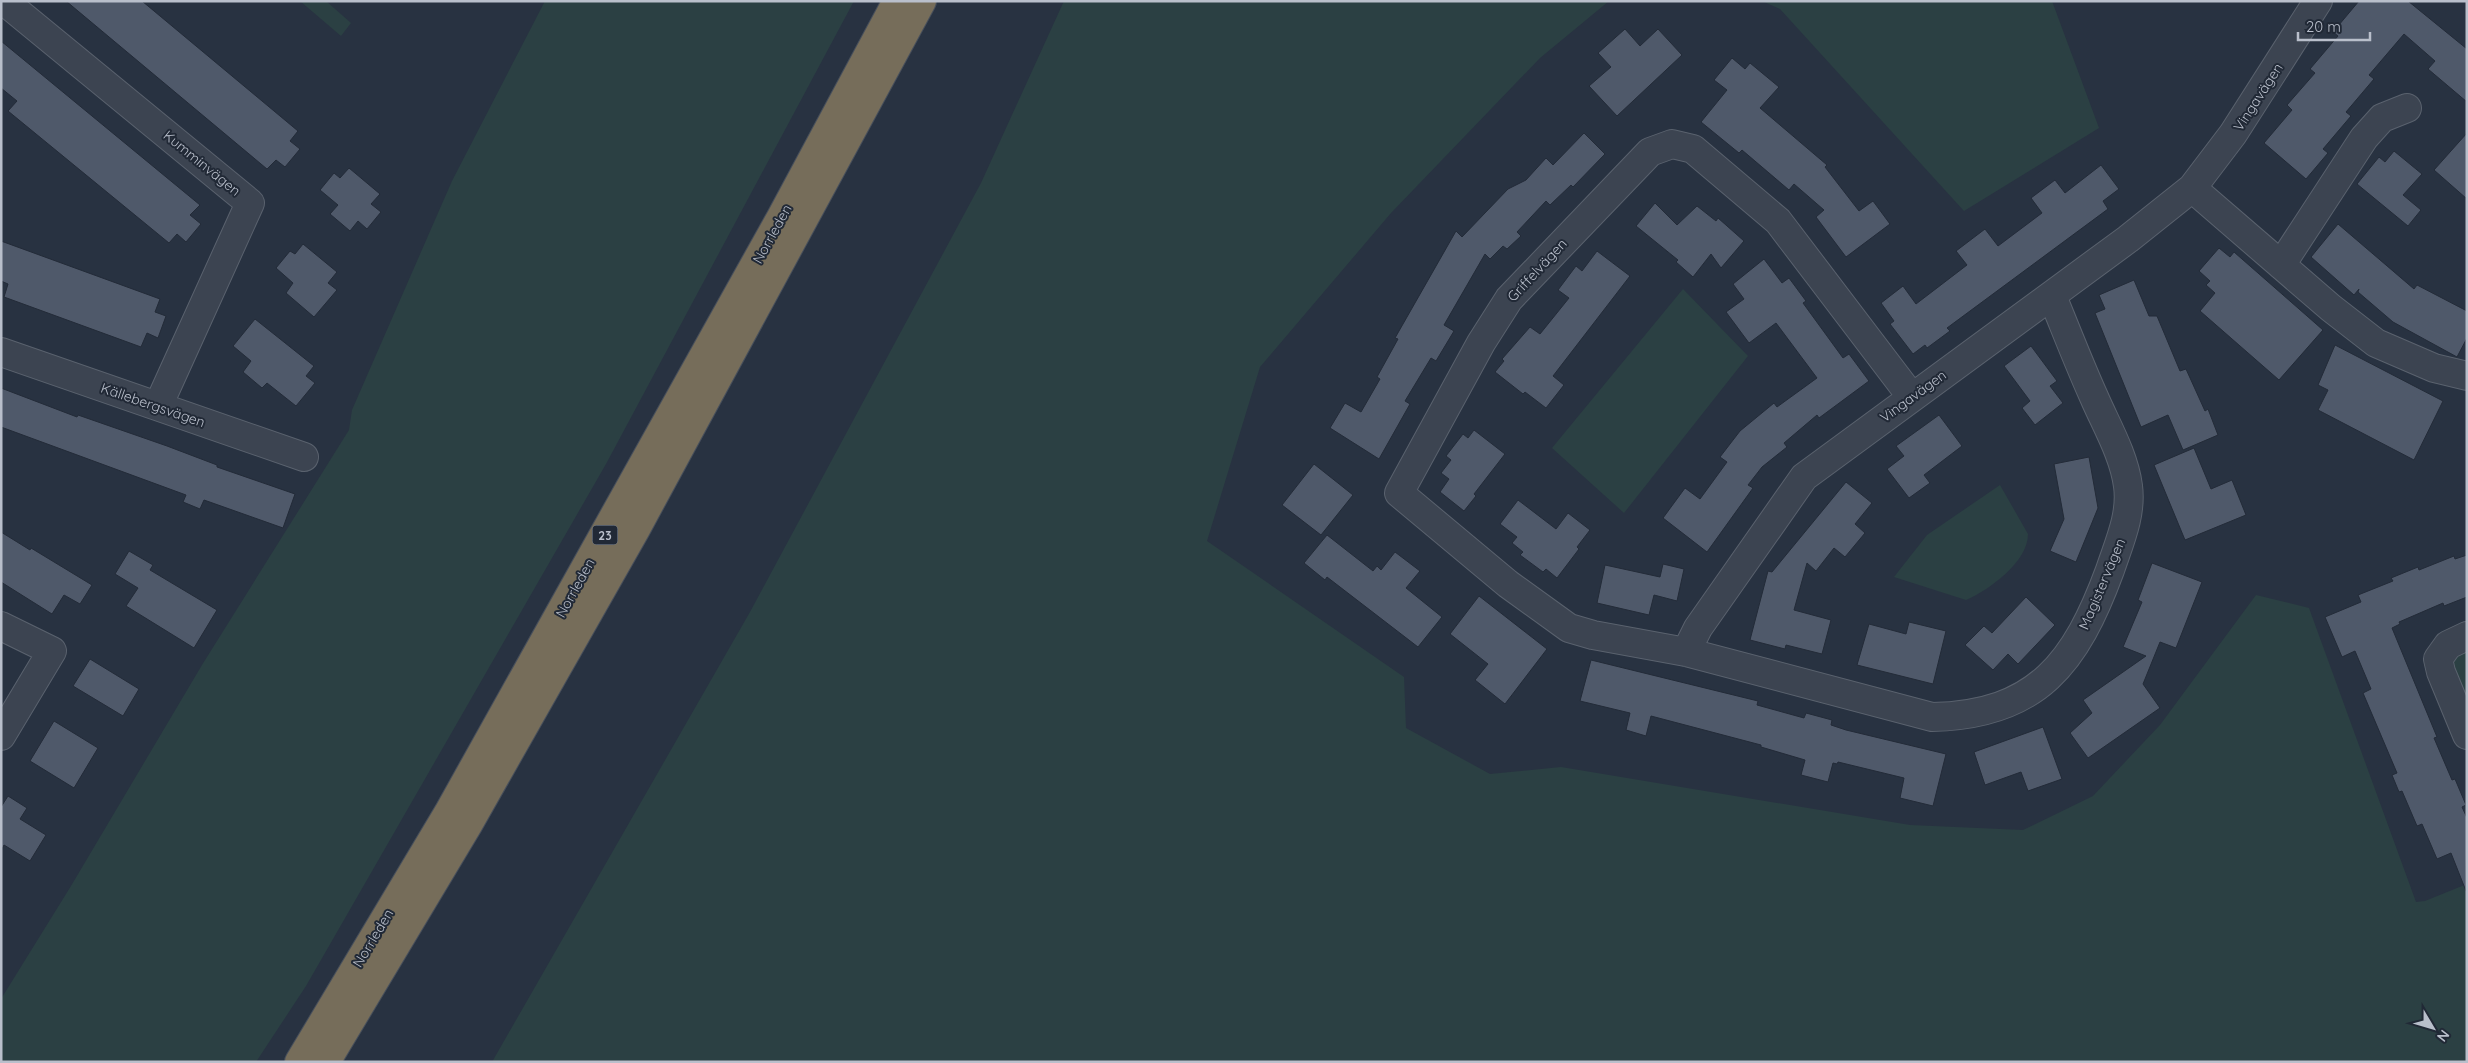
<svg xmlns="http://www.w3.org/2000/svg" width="2468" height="1063" viewBox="0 0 2468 1063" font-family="Quicksand,sans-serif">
  <rect width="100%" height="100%" fill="#283241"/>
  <!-- green -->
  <path fill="#2b4043" d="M 300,1 L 326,1 L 351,23 L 341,36 Z
    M 545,1 L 854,1 L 606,464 L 306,986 L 256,1062 L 1,1062 L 1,999 L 71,886 L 202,665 L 349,430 L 352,410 L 452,181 Z
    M 1064,1 L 1609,1 L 1540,58 L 1391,213 L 1260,367 L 1207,541 L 1404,677 L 1406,728 L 1490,774 L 1561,767 L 1910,825 L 2023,830 L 2093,796 L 2160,725 L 2256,595 L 2309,608 L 2416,902 L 2425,901 L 2467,884 L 2467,1062 L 492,1062 L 750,612 L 981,183 Z
    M 1762,1 L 2052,1 L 2099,128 L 1964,211 L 1780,9 Z
    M 1683,289 L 1748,356 L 1624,513 L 1552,448 Z
    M 2000,485 L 2028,534 C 2028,562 1989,590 1966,600 L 1894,577 L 1927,535 Z
    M 2467,646 L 2467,714 L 2450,664 L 2455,655 Z"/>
  <!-- building -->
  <path fill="#4f596a" stroke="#232b38" d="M 66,1 L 142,1 L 298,131 L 290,141 L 300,149 L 285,167 L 276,160 L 267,169 Z
    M 2359,1 L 2408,1 L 2467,49 L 2467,102 L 2428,69 L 2435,61 L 2404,34 L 2369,75 L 2374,79 L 2346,112 L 2351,116 L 2323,149 L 2328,153 L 2306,179 L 2264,143 L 2292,110 L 2287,105 L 2315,73 L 2310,69 L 2338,36 L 2333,32 Z
    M 1625,29 L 1640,46 L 1658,29 L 1682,55 L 1617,116 L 1589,86 L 1611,67 L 1598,53 Z
    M 1,41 L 200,205 L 190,215 L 201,224 L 186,242 L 177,234 L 169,243 L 8,111 L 17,101 L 1,88 Z
    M 1732,58 L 1745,69 L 1750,63 L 1779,87 L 1760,108 L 1827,165 L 1825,167 L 1859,211 L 1873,201 L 1890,224 L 1846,257 L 1816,217 L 1824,210 L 1794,184 L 1789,190 L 1742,150 L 1739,153 L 1701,122 L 1727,90 L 1714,80 Z
    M 1584,133 L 1605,154 L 1573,187 L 1571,185 L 1550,205 L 1546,201 L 1517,232 L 1521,236 L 1507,249 L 1503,246 L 1490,259 L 1485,254 L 1444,325 L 1454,331 L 1436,361 L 1431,358 L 1405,401 L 1410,404 L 1379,459 L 1330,428 L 1345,403 L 1361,412 L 1380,379 L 1377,377 L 1398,339 L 1395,338 L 1456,231 L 1462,237 L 1508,189 L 1526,180 L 1546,158 L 1553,165 Z
    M 2467,133 L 2467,199 L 2434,170 Z
    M 2394,151 L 2422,174 L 2403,195 L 2421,210 L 2408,226 L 2357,184 L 2379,157 L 2385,162 Z
    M 2101,165 L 2119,189 L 2103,201 L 2108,209 L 1947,328 L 1950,331 L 1927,348 L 1925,345 L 1913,354 L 1890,324 L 1894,321 L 1881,303 L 1903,286 L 1916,304 L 1967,265 L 1956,251 L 1985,229 L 1998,246 L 2042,213 L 2031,198 L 2055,180 L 2065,193 Z
    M 349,168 L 380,194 L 371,204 L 381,212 L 367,229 L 358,221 L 350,231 L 330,214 L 338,205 L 320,190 L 334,173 L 340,178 Z
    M 1655,203 L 1677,225 L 1697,206 L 1716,221 L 1718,218 L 1744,241 L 1721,268 L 1711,254 L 1693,277 L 1676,262 L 1678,260 L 1636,226 Z
    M 2338,224 L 2414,289 L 2417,285 L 2467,311 L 2467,338 L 2457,357 L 2393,322 L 2358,292 L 2359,289 L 2354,295 L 2311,257 Z
    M 1,241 L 160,299 L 155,312 L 166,316 L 158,338 L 147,333 L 141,347 L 4,297 L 8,284 L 1,281 Z
    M 303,244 L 337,272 L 328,283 L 337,290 L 314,317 L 286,293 L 293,283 L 276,268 L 290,251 L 295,254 Z
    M 2219,248 L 2230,257 L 2234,252 L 2323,330 L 2279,380 L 2200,311 L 2215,293 L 2206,285 L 2210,281 L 2199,271 Z
    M 1597,251 L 1630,276 L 1553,376 L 1564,385 L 1546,408 L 1525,392 L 1523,394 L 1495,372 L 1504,361 L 1502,359 L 1530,327 L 1540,334 L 1569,298 L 1558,290 L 1576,266 L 1582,271 Z
    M 1764,259 L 1782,283 L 1789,278 L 1806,301 L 1803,303 L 1843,358 L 1849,354 L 1869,381 L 1819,418 L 1817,415 L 1784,443 L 1787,447 L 1762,467 L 1748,485 L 1753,488 L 1707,552 L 1663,518 L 1685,488 L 1700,499 L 1727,462 L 1720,457 L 1740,431 L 1774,403 L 1777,407 L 1817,378 L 1776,323 L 1749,343 L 1726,312 L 1744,299 L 1733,284 Z
    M 2134,280 L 2149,316 L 2157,316 L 2180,371 L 2186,369 L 2205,411 L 2208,409 L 2218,435 L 2183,450 L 2168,415 L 2141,427 L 2095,313 L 2105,309 L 2099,295 Z
    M 255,319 L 314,366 L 306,376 L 315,383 L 296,406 L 267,383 L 262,388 L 243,372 L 251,361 L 233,346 Z
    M 2335,345 L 2443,401 L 2414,460 L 2318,410 L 2328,390 L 2318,385 Z
    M 2031,346 L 2057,381 L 2050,386 L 2063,403 L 2035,425 L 2022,408 L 2030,401 L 2004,366 Z
    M 1,388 L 77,417 L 78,415 L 167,446 L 217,465 L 217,467 L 295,494 L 283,528 L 204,500 L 200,509 L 183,502 L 186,495 L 1,427 Z
    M 1939,415 L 1962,446 L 1924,475 L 1930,483 L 1909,498 L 1887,469 L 1904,456 L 1896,446 Z
    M 1474,430 L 1505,454 L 1474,494 L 1476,496 L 1464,511 L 1440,492 L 1449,479 L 1441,473 L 1451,460 L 1446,456 L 1463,434 L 1468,438 Z
    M 2194,448 L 2211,489 L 2232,480 L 2246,515 L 2185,540 L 2154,465 Z
    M 2089,457 L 2098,508 L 2076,562 L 2050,551 L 2064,519 L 2054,464 Z
    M 1314,464 L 1353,495 L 1321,535 L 1282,505 Z
    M 1846,482 L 1872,503 L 1855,524 L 1865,533 L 1845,557 L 1834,548 L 1816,571 L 1807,563 L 1794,610 L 1831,620 L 1822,654 L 1786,645 L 1785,649 L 1750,640 L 1768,571 L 1772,572 Z
    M 1518,500 L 1556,529 L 1568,513 L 1590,530 L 1577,547 L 1579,549 L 1557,578 L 1546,569 L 1543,572 L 1520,555 L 1523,552 L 1512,543 L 1517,537 L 1500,524 Z
    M 1,532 L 30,550 L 31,548 L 92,585 L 80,604 L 64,595 L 52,614 L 1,582 Z
    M 1327,535 L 1373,571 L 1377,566 L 1381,570 L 1395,552 L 1420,571 L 1406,588 L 1442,617 L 1418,647 L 1327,577 L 1325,580 L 1304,563 Z
    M 129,551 L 153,565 L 150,570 L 217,610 L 194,648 L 126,606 L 138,588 L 115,574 Z
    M 2467,555 L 2467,597 L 2444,606 L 2443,603 L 2399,622 L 2400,624 L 2392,628 L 2437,737 L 2434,738 L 2452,780 L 2455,779 L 2466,805 L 2462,807 L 2467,818 L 2466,891 L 2451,853 L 2437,859 L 2422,824 L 2417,826 L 2402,791 L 2399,792 L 2392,775 L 2397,773 L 2363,693 L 2371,689 L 2355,651 L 2342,657 L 2325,617 L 2361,602 L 2358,595 L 2393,581 L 2391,578 L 2418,567 L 2419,570 L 2454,556 L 2455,559 Z
    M 2152,563 L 2202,582 L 2176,648 L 2160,642 L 2143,684 L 2160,708 L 2088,758 L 2070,733 L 2092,713 L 2083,700 L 2146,656 L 2123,647 L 2142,602 L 2138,600 Z
    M 1663,564 L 1684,569 L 1677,601 L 1654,595 L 1649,615 L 1597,603 L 1605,565 L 1660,577 Z
    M 1479,596 L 1547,649 L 1505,704 L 1475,680 L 1488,664 L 1450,634 Z
    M 2026,597 L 2055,625 L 2018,664 L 2008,654 L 1993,670 L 1965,645 L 1984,626 L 1992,633 Z
    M 1909,622 L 1946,631 L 1933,684 L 1857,665 L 1869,624 L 1906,634 Z
    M 90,659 L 139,689 L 123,716 L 73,686 Z
    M 1591,660 L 1758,701 L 1757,705 L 1804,718 L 1806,713 L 1832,720 L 1831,725 L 1846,730 L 1946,754 L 1933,806 L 1900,798 L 1904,778 L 1838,762 L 1837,764 L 1833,763 L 1828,782 L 1801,775 L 1805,760 L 1761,747 L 1761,745 L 1651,716 L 1646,736 L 1626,730 L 1630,713 L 1580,701 Z
    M 54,721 L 98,748 L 74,788 L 30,761 Z
    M 2043,727 L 2062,779 L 2028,791 L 2021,772 L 1985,785 L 1974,752 Z
    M 8,796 L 27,808 L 20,819 L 46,835 L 30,861 L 4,845 L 1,851 L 1,807 Z"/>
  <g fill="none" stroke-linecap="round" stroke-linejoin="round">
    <!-- minor casing -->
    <g stroke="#5a626e" stroke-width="30">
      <path id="minor" d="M 4,1 L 250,203 L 158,406
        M 2192,188 L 2331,308 L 2376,343 L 2434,368 L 2467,376
        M 2281,265 L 2364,138 L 2382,118 L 2407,108
        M 1,352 L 304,457
        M 1911,396 L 1778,221 L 1693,149 L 1672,144 L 1650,152 L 1509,299 L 1481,343 L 1399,493 L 1508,584 L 1569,628 L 1593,635 L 1686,652 L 1932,717 C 2038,715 2076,662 2110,570 C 2119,543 2132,515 2128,486 C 2124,455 2106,425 2094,397 C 2079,364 2066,330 2052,296
        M 1,626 L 52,651 L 1,736
        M 2467,636 L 2448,645 L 2438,659 L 2441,672 L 2467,735
        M 1686,652 L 1698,628 L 1804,477 L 2128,239 L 2192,188 L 2233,134 L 2318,1"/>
    </g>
    <!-- highway casing -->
    <g stroke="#474f5b" stroke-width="30">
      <path id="highway" d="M 299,1062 L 448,813 L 781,217 L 897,1
        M 326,1062 L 468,825 L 636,529 L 922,1"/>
    </g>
    <!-- minor -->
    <use href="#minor" stroke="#3c4451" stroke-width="28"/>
    <!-- highway -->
    <use href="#highway" stroke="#766d5a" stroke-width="28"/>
  </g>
  <g text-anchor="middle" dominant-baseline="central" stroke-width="4" stroke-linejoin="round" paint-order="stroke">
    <!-- shield labels -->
    <rect fill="#212936" stroke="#8b929e" stroke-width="1" x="592.5" y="525.5" width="25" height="19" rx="4"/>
    <g font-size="12" font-weight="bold" fill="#b9bfcb">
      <text x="605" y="535">23</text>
    </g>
    <!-- street labels -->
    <g font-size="14" fill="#b9bfcb" stroke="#212936">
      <text transform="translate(2258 97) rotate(-57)">Vingavägen</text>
      <text transform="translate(202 163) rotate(39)">Kumminvägen</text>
      <text transform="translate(772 234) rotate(-61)">Norrleden</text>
      <text transform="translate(1537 270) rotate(-47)">Griffelvägen</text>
      <text transform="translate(1913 396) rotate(-36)">Vingavägen</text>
      <text transform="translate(153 405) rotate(19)">Källebergsvägen</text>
      <text transform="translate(2102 584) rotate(-67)">Magistervägen</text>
      <text transform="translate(575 588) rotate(-61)">Norrleden</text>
      <text transform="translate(373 938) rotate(-59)">Norrleden</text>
    </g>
  </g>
  <!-- border -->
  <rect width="2468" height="1063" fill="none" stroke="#b9bfcb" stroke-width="5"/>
  <!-- north arrow -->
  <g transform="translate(2433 1028) rotate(128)" stroke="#212936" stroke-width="4" paint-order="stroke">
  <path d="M0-4L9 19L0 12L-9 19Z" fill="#b9bfcb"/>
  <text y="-8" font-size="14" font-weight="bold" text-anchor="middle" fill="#b9bfcb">N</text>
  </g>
  <!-- scale -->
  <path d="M2298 32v8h72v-8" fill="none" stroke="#b9bfcb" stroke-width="2.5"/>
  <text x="2306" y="32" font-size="15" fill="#b9bfcb" stroke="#212936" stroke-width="4" paint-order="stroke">20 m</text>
</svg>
